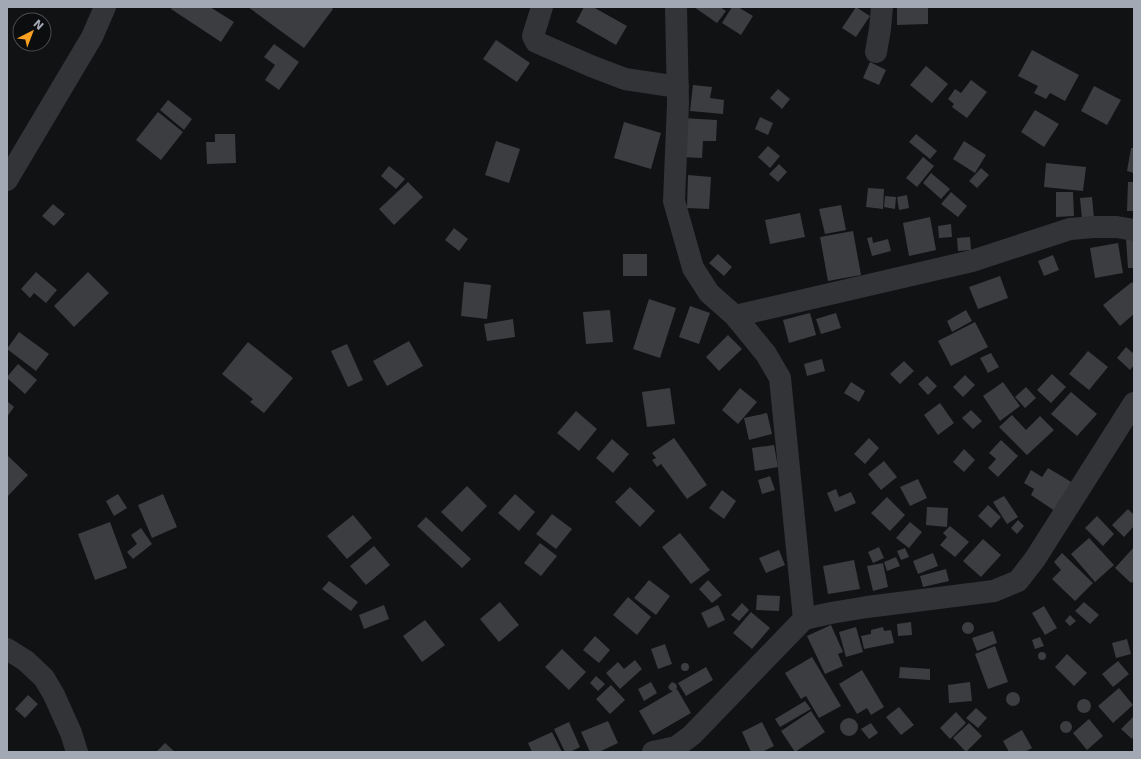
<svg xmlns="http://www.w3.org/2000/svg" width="1141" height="759" viewBox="0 0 1141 759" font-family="'DejaVu Sans',sans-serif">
  <rect width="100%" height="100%" fill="#111213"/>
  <!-- building -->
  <path fill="#3b3d40" d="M 172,7 L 210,7 L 234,22 L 221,42 L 171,9 Z
    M 248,7 L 331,7 L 333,9 L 304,48 Z
    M 584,7 L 593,7 L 627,26 L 616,45 L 576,22 Z
    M 694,7 L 720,7 L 726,11 L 717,23 Z
    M 732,7 L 738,7 L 753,16 L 741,35 L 722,23 Z
    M 856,7 L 870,16 L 856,37 L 842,28 Z
    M 897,7 L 928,7 L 928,24 L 897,25 Z
    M 496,40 L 530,63 L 517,82 L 483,59 Z
    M 274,44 L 299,62 L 279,90 L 265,80 L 275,65 L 264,57 Z
    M 1032,50 L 1079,75 L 1065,101 L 1050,93 L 1046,99 L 1034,93 L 1038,86 L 1018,76 Z
    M 870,62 L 886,70 L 879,85 L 863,78 Z
    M 926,66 L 948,84 L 932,103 L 910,85 Z
    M 971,80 L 987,92 L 967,118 L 952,107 L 954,104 L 948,99 L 955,89 L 961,93 Z
    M 693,85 L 712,87 L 710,98 L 724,100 L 723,114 L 690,111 Z
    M 1094,86 L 1121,100 L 1107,125 L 1081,111 Z
    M 778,89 L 790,99 L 782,109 L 770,98 Z
    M 168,100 L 192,119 L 184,130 L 160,110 Z
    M 1035,110 L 1059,124 L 1044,147 L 1021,132 Z
    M 158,112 L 183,132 L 161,160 L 136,140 Z
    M 760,117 L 773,123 L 768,135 L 755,129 Z
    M 682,118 L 717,120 L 716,141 L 703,141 L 702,158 L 681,157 Z
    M 624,122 L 661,133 L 651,169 L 614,158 Z
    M 215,134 L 235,134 L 236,163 L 207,164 L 206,142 L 215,142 Z
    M 916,134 L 937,151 L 930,159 L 909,142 Z
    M 496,141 L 520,149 L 509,183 L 485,175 Z
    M 964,141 L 986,155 L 975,173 L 953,159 Z
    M 768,146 L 780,156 L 770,168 L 758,157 Z
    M 1131,148 L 1134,148 L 1134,173 L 1127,171 Z
    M 923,157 L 934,166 L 917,187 L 906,178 Z
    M 1046,163 L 1086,167 L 1083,191 L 1044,187 Z
    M 779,164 L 787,172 L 778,182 L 769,174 Z
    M 389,166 L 405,179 L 396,189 L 381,176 Z
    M 981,168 L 989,175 L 977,188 L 969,181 Z
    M 931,173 L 950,189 L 941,199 L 923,183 Z
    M 688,175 L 711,177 L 709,209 L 687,208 Z
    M 408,182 L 423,197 L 394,225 L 379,209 Z
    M 1128,182 L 1134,182 L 1134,211 L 1127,211 Z
    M 868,188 L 884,189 L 883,209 L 866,207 Z
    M 951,192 L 967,206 L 958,217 L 941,204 Z
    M 1056,192 L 1073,192 L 1074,216 L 1056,217 Z
    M 907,195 L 909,208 L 899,210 L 897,197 Z
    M 885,196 L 896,197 L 895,209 L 884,207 Z
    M 1092,197 L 1094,219 L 1082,219 L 1080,198 Z
    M 53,204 L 65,214 L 54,226 L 42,216 Z
    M 841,205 L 846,230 L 825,234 L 819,209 Z
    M 800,213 L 805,237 L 770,244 L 765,220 Z
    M 930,217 L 936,250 L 909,256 L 903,223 Z
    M 951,224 L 952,237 L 939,238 L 938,226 Z
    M 454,228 L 468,239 L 459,251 L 445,240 Z
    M 853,231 L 861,275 L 828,281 L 820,237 Z
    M 872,237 L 873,243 L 888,239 L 891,251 L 872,256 L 867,238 Z
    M 970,237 L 971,250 L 958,251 L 957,238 Z
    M 1134,238 L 1134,268 L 1128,268 L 1126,239 Z
    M 1118,243 L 1123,273 L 1095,278 L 1090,248 Z
    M 623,254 L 647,254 L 647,276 L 623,276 Z
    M 718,254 L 732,267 L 724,276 L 709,263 Z
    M 1053,255 L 1059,270 L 1044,276 L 1038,261 Z
    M 36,272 L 57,290 L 46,303 L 34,293 L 30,298 L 21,289 Z
    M 88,272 L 109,293 L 74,327 L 54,306 Z
    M 1000,276 L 1008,298 L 978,309 L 969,287 Z
    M 464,282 L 491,285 L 487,319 L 461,316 Z
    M 1132,282 L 1134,285 L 1134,314 L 1120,326 L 1103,305 Z
    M 649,299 L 676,308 L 660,358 L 633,349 Z
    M 690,306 L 710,313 L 699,344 L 679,337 Z
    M 610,310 L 613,342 L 586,344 L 583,312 Z
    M 966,310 L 972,321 L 952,332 L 947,321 Z
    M 810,313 L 816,335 L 789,343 L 783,320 Z
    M 836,313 L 841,328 L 821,334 L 816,319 Z
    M 513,319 L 515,337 L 487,341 L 484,324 Z
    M 975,322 L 988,347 L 951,366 L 938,341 Z
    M 19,332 L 49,354 L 36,371 L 7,349 Z
    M 728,335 L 742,349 L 719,371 L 706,357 Z
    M 409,341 L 423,366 L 387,386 L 373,361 Z
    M 248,342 L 293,378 L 264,413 L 250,402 L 253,399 L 222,374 Z
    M 347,344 L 363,380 L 348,387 L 331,351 Z
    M 1126,347 L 1134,354 L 1134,365 L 1130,370 L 1117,358 Z
    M 1088,351 L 1108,367 L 1089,390 L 1069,374 Z
    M 991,353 L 999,367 L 988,373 L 980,358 Z
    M 822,359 L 825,371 L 807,376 L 804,364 Z
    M 904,361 L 914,371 L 900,384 L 890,374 Z
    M 18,364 L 37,380 L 25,394 L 7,378 L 7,377 Z
    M 1052,374 L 1066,387 L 1051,403 L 1037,390 Z
    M 965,375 L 975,385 L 963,397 L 953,387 Z
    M 927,376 L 937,386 L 928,395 L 918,384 Z
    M 851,382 L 865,391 L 859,402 L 844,393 Z
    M 1003,382 L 1020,406 L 1000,421 L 983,396 Z
    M 1026,387 L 1036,398 L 1025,408 L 1015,397 Z
    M 670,388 L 675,424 L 647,427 L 642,392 Z
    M 740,388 L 757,402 L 738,424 L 722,410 Z
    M 1071,392 L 1097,414 L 1077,436 L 1051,414 Z
    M 7,401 L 14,407 L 7,417 Z
    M 940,403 L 954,423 L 938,435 L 924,415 Z
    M 971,410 L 982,421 L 973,429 L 962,418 Z
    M 576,411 L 597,429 L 579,451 L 557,433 Z
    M 767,413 L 772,434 L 749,440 L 744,418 Z
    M 1012,415 L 1026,430 L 1040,416 L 1054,430 L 1027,455 L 999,427 Z
    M 674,438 L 707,485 L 687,499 L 661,464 L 657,467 L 652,460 L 656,458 L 652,453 Z
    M 869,438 L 879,448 L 865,464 L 854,454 Z
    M 612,439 L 629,454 L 613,473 L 596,458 Z
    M 1001,440 L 1018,456 L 998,477 L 988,468 L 996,459 L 989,453 Z
    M 774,445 L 778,467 L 755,471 L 752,448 Z
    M 964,449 L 975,460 L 964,472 L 953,462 Z
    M 7,455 L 28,475 L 7,497 Z
    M 884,461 L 897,477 L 881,490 L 868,474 Z
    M 1048,468 L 1073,483 L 1055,511 L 1031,495 L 1034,489 L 1024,483 L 1031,470 L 1042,477 Z
    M 770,476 L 775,490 L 762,494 L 758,480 Z
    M 918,479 L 927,498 L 910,506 L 900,487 Z
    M 467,486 L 487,506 L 462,532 L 441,512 Z
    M 630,487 L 655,511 L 640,527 L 615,502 Z
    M 836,489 L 839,497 L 851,492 L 856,503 L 835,512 L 827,493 Z
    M 722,490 L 736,501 L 724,519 L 709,508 Z
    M 118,494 L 127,508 L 114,516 L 106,501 Z
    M 163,494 L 177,527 L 152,538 L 138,505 Z
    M 515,494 L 535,512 L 519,531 L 498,513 Z
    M 1004,496 L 1018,517 L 1007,524 L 993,502 Z
    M 887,497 L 905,515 L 890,531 L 871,513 Z
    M 988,505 L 1001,517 L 991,528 L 978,516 Z
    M 927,507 L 948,508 L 947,527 L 926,525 Z
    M 1128,509 L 1134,515 L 1134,526 L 1124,537 L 1112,525 Z
    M 552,514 L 572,529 L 556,549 L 536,534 Z
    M 353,515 L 372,538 L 347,559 L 327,536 Z
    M 1097,516 L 1114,534 L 1103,546 L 1085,528 Z
    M 426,517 L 471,559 L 462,568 L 417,526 Z
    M 1018,520 L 1024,526 L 1017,534 L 1011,528 Z
    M 110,522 L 127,568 L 95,580 L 78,534 Z
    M 910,522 L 922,532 L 909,548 L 896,538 Z
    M 950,526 L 969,542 L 955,557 L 940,545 L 947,537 L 943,533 Z
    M 141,528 L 152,544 L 133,559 L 127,552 L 137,544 L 131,535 Z
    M 680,533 L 710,570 L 691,584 L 662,547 Z
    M 1089,538 L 1114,565 L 1095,582 L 1071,554 Z
    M 983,539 L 1001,555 L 981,577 L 963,561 Z
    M 540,543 L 557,556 L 541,576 L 524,563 Z
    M 374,546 L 390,565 L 366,585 L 350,566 Z
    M 879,547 L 884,558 L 873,563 L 868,552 Z
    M 1134,547 L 1134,581 L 1131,583 L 1115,568 Z
    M 905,548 L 909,557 L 901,560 L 897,551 Z
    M 779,550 L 785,565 L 766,573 L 759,558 Z
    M 933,553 L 938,566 L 918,574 L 913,561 Z
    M 1062,553 L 1093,583 L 1075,601 L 1052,579 L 1061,570 L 1054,562 Z
    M 896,557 L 900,566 L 887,571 L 884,562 Z
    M 854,560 L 860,589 L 828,594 L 823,566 Z
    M 883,563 L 888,587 L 873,591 L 867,566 Z
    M 946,569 L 949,581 L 923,587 L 920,576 Z
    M 649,580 L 670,596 L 656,615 L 634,598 Z
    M 708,580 L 722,595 L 712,603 L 699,589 Z
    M 329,581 L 358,602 L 351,611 L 322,589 Z
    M 757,595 L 780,596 L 779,611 L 756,610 Z
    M 628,597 L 651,617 L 637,635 L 613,615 Z
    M 500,602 L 519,625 L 499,642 L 480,619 Z
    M 1084,602 L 1099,615 L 1090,624 L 1075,611 Z
    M 742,603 L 749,610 L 739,621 L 731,615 Z
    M 384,605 L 389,619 L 364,629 L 359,615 Z
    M 718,605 L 725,620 L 708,628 L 701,613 Z
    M 1044,606 L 1057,628 L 1045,635 L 1032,613 Z
    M 751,612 L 770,628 L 752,649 L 733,633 Z
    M 1070,615 L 1076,621 L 1070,626 L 1065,621 Z
    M 425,620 L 445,645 L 422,662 L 403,636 Z
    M962 628a6 6 0 1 1 12 0a6 6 0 1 1-12 0Z
    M 911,622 L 912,635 L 898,636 L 897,624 Z
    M 831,625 L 843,652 L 838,654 L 843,666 L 825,674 L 807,636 Z
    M 856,627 L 863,652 L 846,657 L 839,632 Z
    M 883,627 L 884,631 L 891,630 L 894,643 L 864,649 L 861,636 L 871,634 L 871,630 Z
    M 993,631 L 997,643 L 977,651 L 972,638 Z
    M 595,636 L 610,650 L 599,663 L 583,650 Z
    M 1040,637 L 1044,646 L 1035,649 L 1032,640 Z
    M 1127,639 L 1131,654 L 1116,658 L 1112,643 Z
    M 665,644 L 672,664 L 658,669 L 651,649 Z
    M 995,646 L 1008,682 L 988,689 L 975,654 Z
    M 562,649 L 586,672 L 569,690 L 545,667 Z
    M1038 656a4 4 0 1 1 8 0a4 4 0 1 1-8 0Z
    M 1067,654 L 1087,673 L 1074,686 L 1055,667 Z
    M 812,657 L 841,706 L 819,718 L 806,696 L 801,699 L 785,673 Z
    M 635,660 L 642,669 L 620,689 L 606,673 L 618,662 L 624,669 Z
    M 1118,661 L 1129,674 L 1113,687 L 1102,674 Z
    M681 667a4 4 0 1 1 8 0a4 4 0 1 1-8 0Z
    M 706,667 L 713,680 L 686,696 L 678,683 Z
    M 900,667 L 930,669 L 930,680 L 899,678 Z
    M 862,670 L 884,707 L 871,715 L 867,708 L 857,714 L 839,684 Z
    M 596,676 L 605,684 L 598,691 L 590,683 Z
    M 651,682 L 657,693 L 644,701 L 638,689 Z
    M 672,682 L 676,684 L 677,687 L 676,690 L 677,689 L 691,713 L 653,735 L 639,711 L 673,691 L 670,690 L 668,687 L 670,684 Z
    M 970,682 L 972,701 L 949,703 L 948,685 Z
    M 611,685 L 625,700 L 610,714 L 596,699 Z
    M 1119,688 L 1133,705 L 1113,723 L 1098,706 Z
    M1006 699a7 7 0 1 1 14 0a7 7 0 1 1-14 0Z
    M 28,695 L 38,704 L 25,718 L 15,709 Z
    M1077 706a7 7 0 1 1 14 0a7 7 0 1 1-14 0Z
    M 805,701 L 811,709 L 780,727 L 775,719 Z
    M 899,707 L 914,725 L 901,735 L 886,717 Z
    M 976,708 L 987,718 L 978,728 L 966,718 Z
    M 811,711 L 825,732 L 795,752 L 781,731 Z
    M 956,712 L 966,723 L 950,739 L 940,728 Z
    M 1134,716 L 1134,736 L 1132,739 L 1121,729 Z
    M840 727a9 9 0 1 1 18 0a9 9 0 1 1-18 0Z
    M 1089,719 L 1103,736 L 1087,750 L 1073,733 Z
    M1060 727a6 6 0 1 1 12 0a6 6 0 1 1-12 0Z
    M 608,721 L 618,743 L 599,752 L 590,752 L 581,732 Z
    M 569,722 L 580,747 L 570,752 L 565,752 L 554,729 Z
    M 762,722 L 774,746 L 762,752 L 751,752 L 742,732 Z
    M 871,723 L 878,733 L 869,739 L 861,729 Z
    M 969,723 L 982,736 L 966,752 L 953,738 Z
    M 1022,730 L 1032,748 L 1025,752 L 1009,752 L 1003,741 Z
    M 552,732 L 562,752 L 532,752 L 528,743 Z
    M 165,743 L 175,752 L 156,752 Z"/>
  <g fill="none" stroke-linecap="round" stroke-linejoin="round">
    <!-- minor -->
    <path stroke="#323438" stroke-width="22" d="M 542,7 L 533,36 L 536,42 L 591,66 L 625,79 L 678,87
      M 676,7 L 678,104 L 674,201 L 693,268 L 709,293 L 735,316 L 766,354 L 780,378 L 804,619
      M 876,52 L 880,29 L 882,7
      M 7,180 L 92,37 L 105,7
      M 735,316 L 972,261 L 1070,229 L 1093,227 L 1117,227 L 1134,230
      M 7,649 L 26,661 L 44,678 L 54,695 L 71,733 L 77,752
      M 653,752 L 676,747 L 692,735 L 804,619 L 831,613 L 867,607 L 994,591 L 1018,581 L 1035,559 L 1134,403"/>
  </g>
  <!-- border -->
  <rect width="1141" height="759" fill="none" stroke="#a2a9b4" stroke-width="16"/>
  <!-- north arrow -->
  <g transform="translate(32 32) rotate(42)"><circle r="19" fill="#0c0d0e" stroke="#484b50"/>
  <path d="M0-3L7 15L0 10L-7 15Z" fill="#faa122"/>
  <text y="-6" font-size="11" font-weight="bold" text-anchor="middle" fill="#a2a9b4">N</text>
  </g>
</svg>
